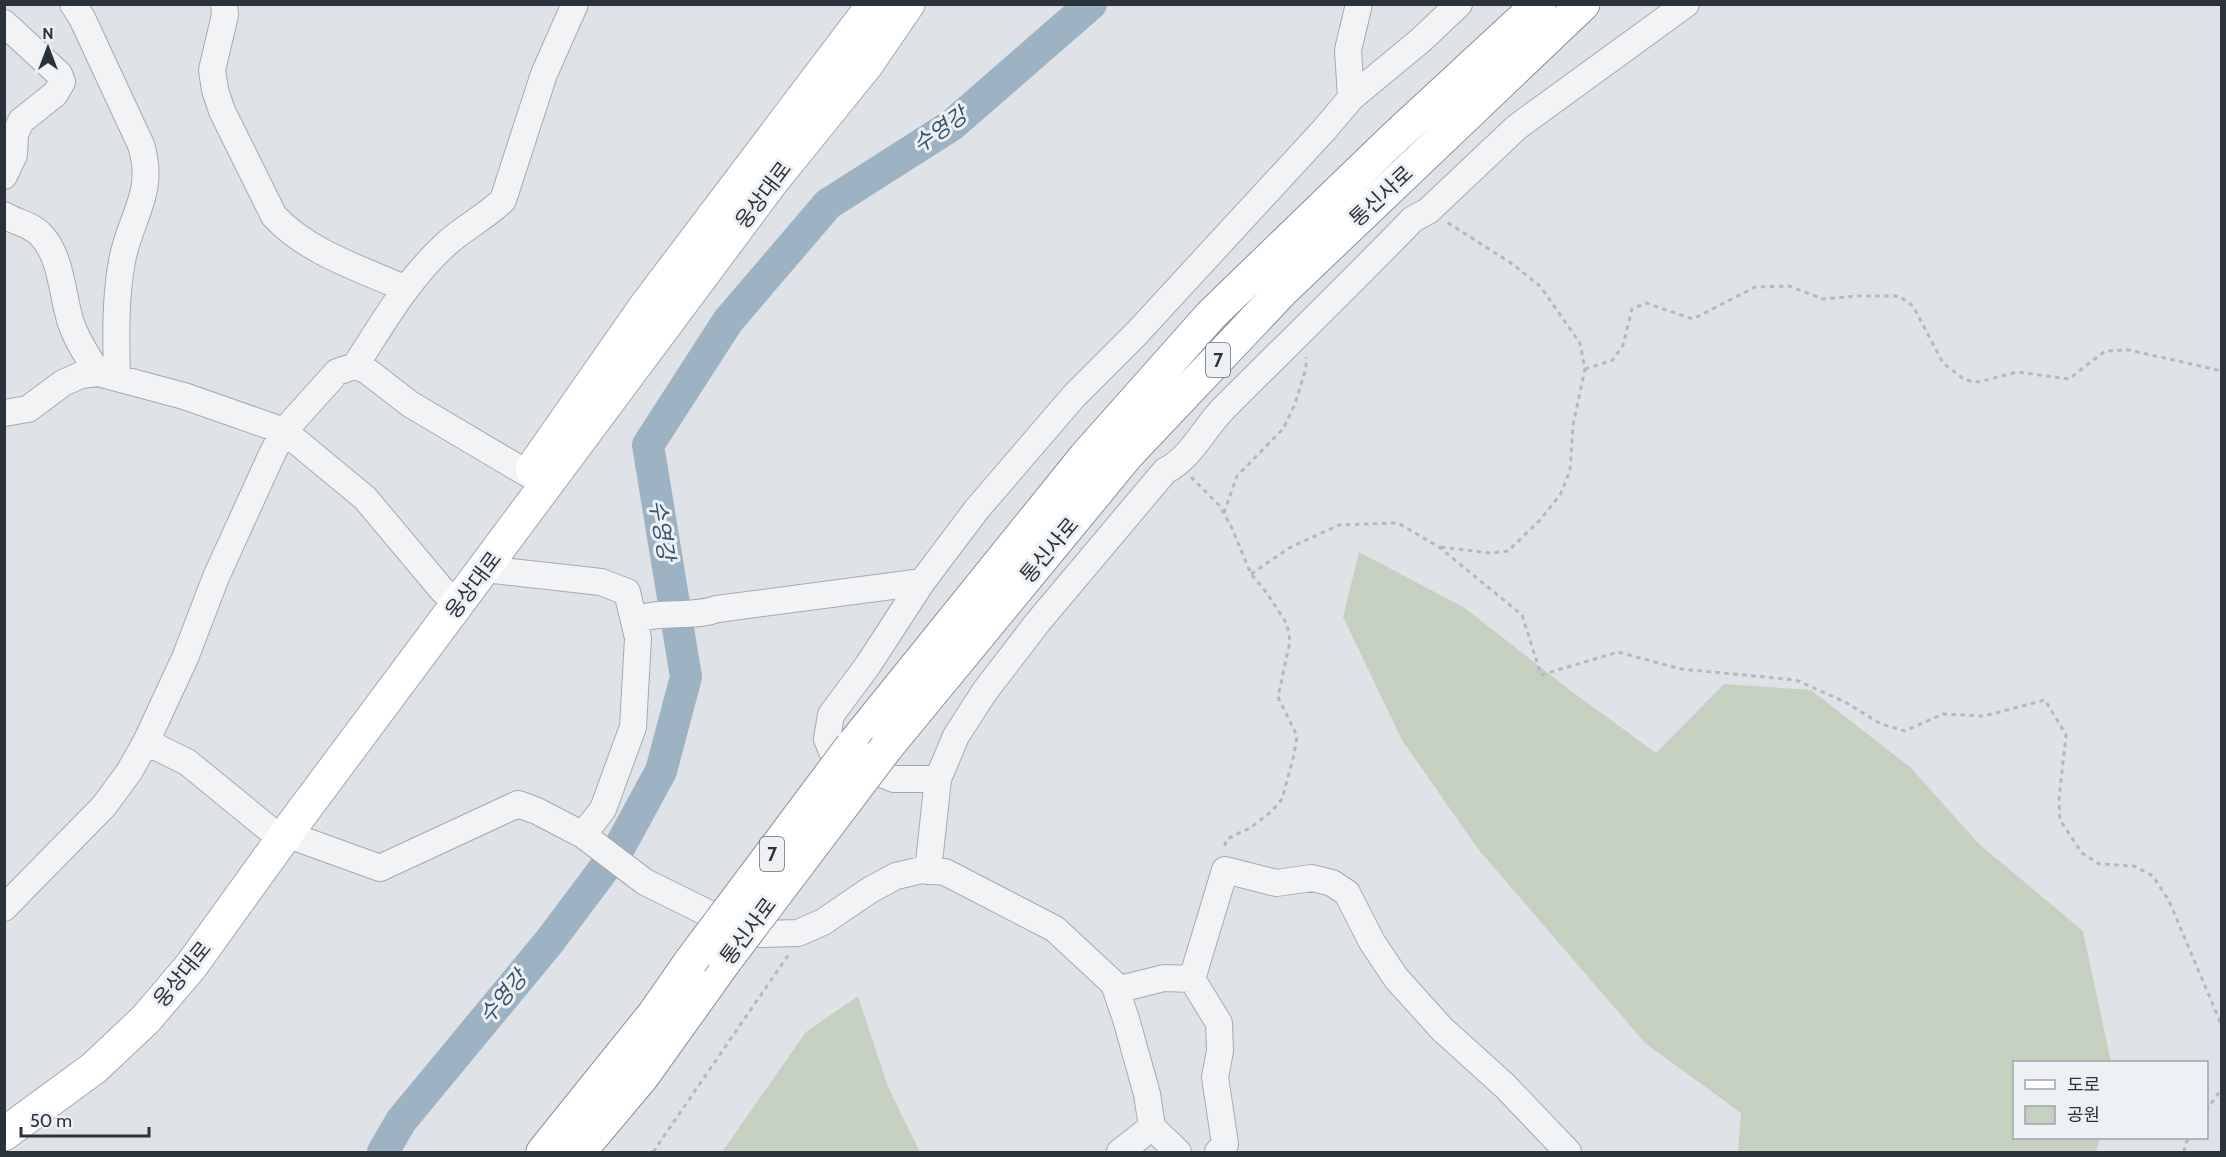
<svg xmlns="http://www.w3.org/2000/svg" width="2226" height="1157" viewBox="0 0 2226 1157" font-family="Cabin,'Noto Sans KR',sans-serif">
  <rect width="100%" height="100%" fill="#dfe3e7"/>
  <!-- green -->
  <path fill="#c6d0c1" d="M 1359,552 L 1465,608 L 1567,688 L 1656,753 L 1724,684 L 1811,690 L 1911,768 L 1979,844 L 2083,931 L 2111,1062 L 2014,1062 L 2014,1138 L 2100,1138 L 2096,1152 L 1738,1152 L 1741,1113 L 1645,1043 L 1478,849 L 1402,740 L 1343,617 Z
    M 858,996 L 888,1087 L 920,1152 L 722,1152 L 806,1032 Z"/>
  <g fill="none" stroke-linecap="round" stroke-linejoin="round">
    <!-- river -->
    <path stroke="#9db2c3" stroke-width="32" d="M 383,1152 L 401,1121 L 549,942 L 618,850 L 661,771 L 686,677 L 648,445 L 728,321 L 828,204 L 952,125 L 1091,4"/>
    <!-- minor casing -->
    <g stroke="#a5aab0" stroke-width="28">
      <path id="minor" d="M 73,4 L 82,18 L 141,145 C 156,193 130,217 122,261 C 115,299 116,339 117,378
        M 224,4 L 225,15 L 212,70 L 215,90 L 222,111 L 274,216 C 307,252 361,269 404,288
        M 4,23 L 59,74 L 62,82 L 55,94 L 21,121 L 15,134 L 14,155 L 4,176
        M 1351,98 L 1348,50 L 1359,4
        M 4,215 C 17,223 31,224 41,235 C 62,257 62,296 71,323 C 77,341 88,357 98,373
        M 355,366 C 383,323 407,280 445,245 C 463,228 486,217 503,200 L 544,74 L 575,4
        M 4,413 L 28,409 L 63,383 L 81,375 L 98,373 L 184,396 L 284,431 L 365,498 L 443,591 L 459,603
        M 922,582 L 868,665 L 831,715 L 827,739 L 833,754 L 894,779 L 938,779 L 956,736 L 985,691 L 1038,622 L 1165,471 C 1191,458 1204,428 1224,408 C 1287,345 1351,283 1413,219 L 1428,211 L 1517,127 L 1686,4
        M 634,621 C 660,609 690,619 717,609 L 922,582 L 977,509 L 1074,396 L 1136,334 L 1324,130 L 1351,98 L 1421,40 L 1459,4
        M 146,742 L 187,762 L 269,829
        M 286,834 L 380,868 L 518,804 L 537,811 L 583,835 L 603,809 L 633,727 L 638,638 L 627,592 L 601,582 L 485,569
        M 583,835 L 645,882 L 726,922 L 760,934 L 798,933 L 823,922 L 870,890 L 896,876 L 922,870 L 945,872 L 1055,929 L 1114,984 L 1126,1019 L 1147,1094 L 1152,1127 L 1178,1152
        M 928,871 L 938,779
        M 4,908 L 104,806 L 129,772 L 146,742 L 185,658 L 216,577 L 272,454 L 284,431 L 337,372 L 355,366 L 366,370 L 410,404 L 528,474
        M 1116,990 L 1164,978 L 1192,979
        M 1120,1152 L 1152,1127
        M 1218,1152 L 1225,1144 L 1215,1077 L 1220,1051 L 1219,1023 L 1192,979 L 1225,870 L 1276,883 L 1312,878 L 1332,883 L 1347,893 L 1372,942 L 1396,978 L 1442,1029 L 1505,1086 L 1568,1152"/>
    </g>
    <!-- major casing -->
    <g stroke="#a0a8b1" stroke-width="35">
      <path id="major" d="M 532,469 L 645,307 L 874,4
        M 4,1134 L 94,1068 L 146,1019 L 191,966 L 286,834 L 773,180 L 867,64 L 908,4"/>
    </g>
    <!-- highway casing -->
    <g stroke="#88919c" stroke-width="35">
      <path id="highway" d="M 852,746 L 1085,457 L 1211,315 L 1395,137 L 1539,4
        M 886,748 L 1127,455 L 1283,290 L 1583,4
        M 543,1152 L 654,1014 L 691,961
        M 579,1152 L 642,1077 L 725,961"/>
    </g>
    <!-- path -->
    <path stroke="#b5b9be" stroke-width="3" stroke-dasharray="4.5 4.5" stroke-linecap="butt" d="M 1585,369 L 1613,360 L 1623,345 L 1632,309 L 1646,303 L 1693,319 L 1755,287 L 1789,286 L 1823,299 L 1858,296 L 1899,296 L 1913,306 L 1943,363 L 1965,380 L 1979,382 L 2017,372 L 2069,379 L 2105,351 L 2129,350 L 2222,371
      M 1191,477 L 1219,505 L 1231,526 L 1251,574 L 1266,592 L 1287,624 L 1290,641 L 1278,697 L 1297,736 L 1294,755 L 1282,799 L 1271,812 L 1250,828 L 1227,839 L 1223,850
      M 1224,513 L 1237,476 L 1283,429 L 1295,404 L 1306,368 L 1306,357
      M 1441,547 L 1490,553 L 1508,551 L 1540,520 L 1560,495 L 1570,471 L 1573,425 L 1585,369 L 1580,343 L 1540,286 L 1511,263 L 1445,221
      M 1251,574 L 1289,548 L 1339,525 L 1398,523 L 1439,547 L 1522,615 L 1541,675 L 1618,652 L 1681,669 L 1796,680 L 1845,702 L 1881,724 L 1905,731 L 1943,714 L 1984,716 L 2045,700 L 2066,735 L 2059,798 L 2060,820 L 2082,853 L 2099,864 L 2134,866 L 2153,876 L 2169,901 L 2222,1026
      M 2206,1111 L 2222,1088
      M 653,1152 L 789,954
      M 2184,1152 L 2185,1144 L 2189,1138"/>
    <!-- minor -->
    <use href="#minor" stroke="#f1f3f5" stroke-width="26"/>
    <!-- major -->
    <use href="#major" stroke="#fff" stroke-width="33"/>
    <!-- highway -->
    <use href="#highway" stroke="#fff" stroke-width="33"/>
    <!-- highway-bridge casing -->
    <g stroke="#88919c" stroke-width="35" stroke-linecap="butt">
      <path id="highway-bridge" d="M 691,961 L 852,746
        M 725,961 L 886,748"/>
    </g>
    <!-- highway-bridge -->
    <use href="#highway-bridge" stroke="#fff" stroke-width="33"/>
  </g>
  <g text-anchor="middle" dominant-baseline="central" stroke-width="6" stroke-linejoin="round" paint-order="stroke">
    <!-- shield labels -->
    <g fill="#eef1f4" stroke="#656b73" stroke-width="1.5">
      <rect x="1206" y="343" width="24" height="34" rx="4.5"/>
      <rect x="760" y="837" width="24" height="34" rx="4.5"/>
    </g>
    <g font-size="20" font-weight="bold" fill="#2a323c">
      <text x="1218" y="360">7</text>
      <text x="772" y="854">7</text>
    </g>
    <!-- street labels -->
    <g font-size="21" fill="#2a323c" stroke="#eef1f4">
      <text transform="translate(763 195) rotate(-53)">웅상대로</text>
      <text transform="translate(1381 196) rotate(-43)">통신사로</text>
      <text transform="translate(1049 550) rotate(-50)">통신사로</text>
      <text transform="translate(473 585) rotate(-53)">웅상대로</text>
      <text transform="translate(748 931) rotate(-53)">통신사로</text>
      <text transform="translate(182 974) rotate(-51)">웅상대로</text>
    </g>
    <!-- water labels -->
    <g font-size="22" font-style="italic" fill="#38536c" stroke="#eef1f4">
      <text transform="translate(940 130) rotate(-35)">수영강</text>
      <text transform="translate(662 530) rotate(81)">수영강</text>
      <text transform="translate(503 997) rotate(-50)">수영강</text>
    </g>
  </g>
  <!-- border -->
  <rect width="2226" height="1157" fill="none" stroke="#2a323c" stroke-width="12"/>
  <!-- legend -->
  <rect x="2013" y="1061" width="195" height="78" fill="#eef1f4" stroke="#a0a5aa" stroke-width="1.5"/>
  <rect x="2025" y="1080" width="30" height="9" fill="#ffffff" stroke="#a0a5aa" stroke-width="1.5"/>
  <text x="2067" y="1091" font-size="18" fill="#2a323c">도로</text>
  <rect x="2025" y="1106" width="30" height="18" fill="#c6d0c1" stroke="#a0a5aa" stroke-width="1.5"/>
  <text x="2067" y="1121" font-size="18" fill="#2a323c">공원</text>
  <!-- north arrow -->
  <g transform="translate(48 48)" stroke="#eef1f4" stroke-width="4.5" paint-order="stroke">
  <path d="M0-4.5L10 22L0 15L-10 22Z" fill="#2a323c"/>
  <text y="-9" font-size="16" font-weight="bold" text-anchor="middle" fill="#2a323c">N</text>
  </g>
  <!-- scale -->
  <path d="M21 1127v9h128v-9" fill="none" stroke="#2a323c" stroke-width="3"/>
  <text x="30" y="1127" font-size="18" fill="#2a323c" stroke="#eef1f4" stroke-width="4.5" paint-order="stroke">50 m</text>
</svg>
